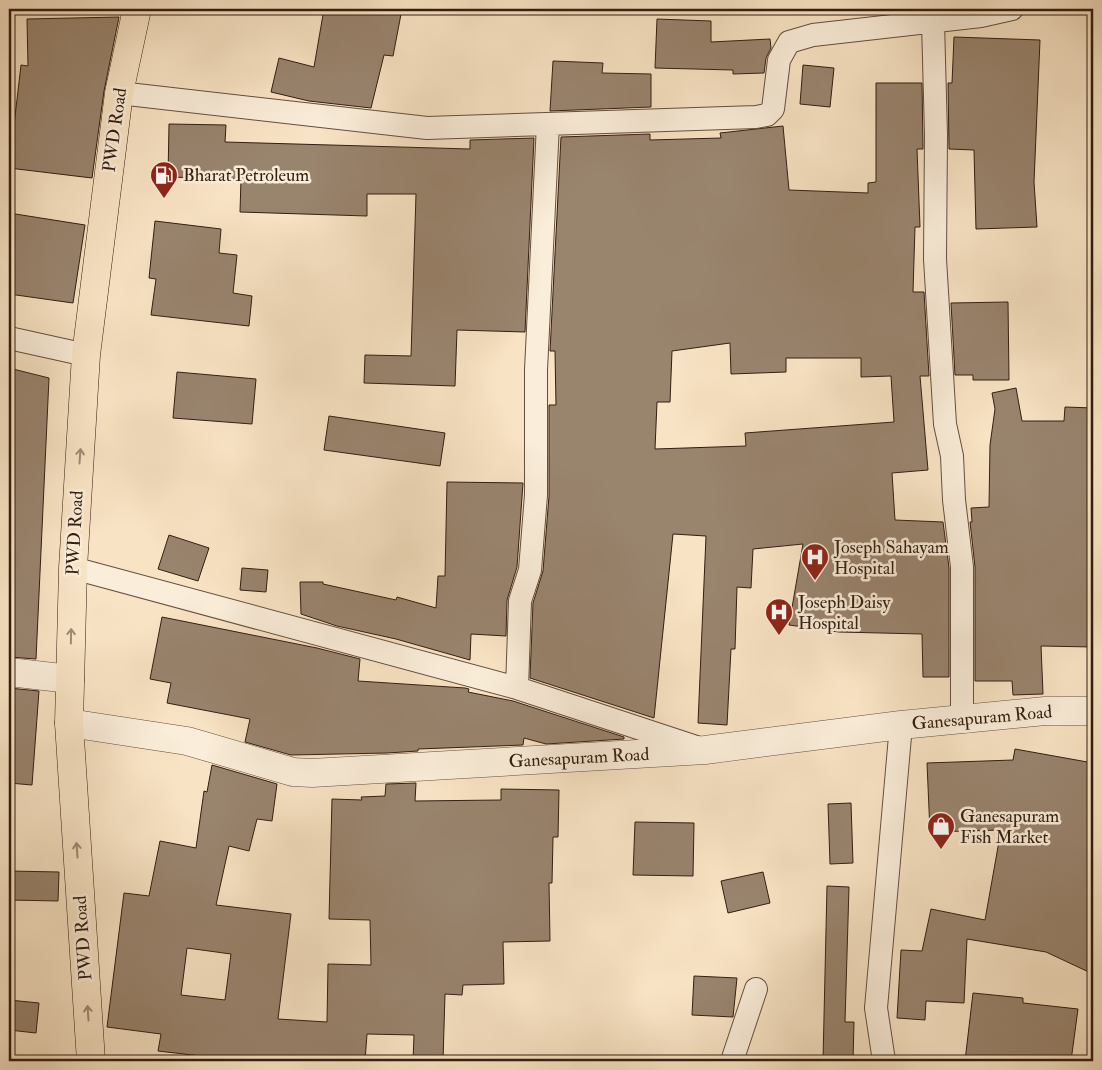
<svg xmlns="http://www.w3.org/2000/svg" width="1102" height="1070" viewBox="0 0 1102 1070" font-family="'IM FELL Double Pica',serif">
  <rect width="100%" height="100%" fill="#f8e3c4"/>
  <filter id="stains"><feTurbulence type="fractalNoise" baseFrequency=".004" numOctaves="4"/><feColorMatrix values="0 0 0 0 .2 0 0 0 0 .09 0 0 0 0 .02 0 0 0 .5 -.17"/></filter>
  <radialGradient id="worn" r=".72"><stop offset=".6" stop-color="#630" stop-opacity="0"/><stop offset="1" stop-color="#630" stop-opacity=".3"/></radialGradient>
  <!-- building -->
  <path fill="#99846e" stroke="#331e11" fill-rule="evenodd" d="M 324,9 L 402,9 L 393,56 L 384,55 L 371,108 L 309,101 L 271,92 L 279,58 L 314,67 Z
    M 119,17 L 104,91 L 92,178 L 9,168 L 21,65 L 28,66 L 27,19 Z
    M 657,19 L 711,21 L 711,42 L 770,39 L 771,48 L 766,58 L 764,73 L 733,74 L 733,70 L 655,68 Z
    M 954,37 L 1040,40 L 1034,182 L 1037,227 L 976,229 L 974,150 L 949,149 L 948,83 L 952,83 Z
    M 553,61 L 603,63 L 602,73 L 651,74 L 651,107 L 550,111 Z
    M 803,65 L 834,68 L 830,107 L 800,104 Z
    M 876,83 L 922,83 L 923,149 L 917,149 L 920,227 L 915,227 L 913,292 L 924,292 L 929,376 L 920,376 L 928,470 L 892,473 L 895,520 L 943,522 L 949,568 L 949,677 L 923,677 L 922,634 L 839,632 L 789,625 L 803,544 L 753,549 L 751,588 L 737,587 L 735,649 L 731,649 L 727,725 L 698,723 L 706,536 L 673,534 L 654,718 L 530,678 L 533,603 L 543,571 L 549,496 L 549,405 L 556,405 L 555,351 L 550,351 L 561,137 L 650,134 L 650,140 L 721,138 L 720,133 L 783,126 L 789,190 L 868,193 L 868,183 L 876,182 ZM 730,343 L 731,374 L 786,372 L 786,358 L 861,358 L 861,377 L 891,376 L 894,422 L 745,433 L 746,446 L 655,449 L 657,402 L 670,402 L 672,351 Z
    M 169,124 L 226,125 L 225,142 L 470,149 L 470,140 L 534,138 L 525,332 L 457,330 L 455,386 L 364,383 L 365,355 L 411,356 L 416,194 L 367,194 L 367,216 L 240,212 L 241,179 L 168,177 Z
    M 9,213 L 85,225 L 73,303 L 9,294 Z
    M 155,221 L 221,229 L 219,253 L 237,255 L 233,293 L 252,296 L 249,326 L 151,315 L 156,279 L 149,278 Z
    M 1008,302 L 1009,380 L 973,380 L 973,375 L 955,375 L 951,303 Z
    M 9,368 L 49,378 L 36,659 L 9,657 Z
    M 177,372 L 256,379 L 252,424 L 173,418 Z
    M 1016,388 L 1022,421 L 1064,421 L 1065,407 L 1093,408 L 1093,647 L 1041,646 L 1043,694 L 1013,695 L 1012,681 L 975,681 L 975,567 L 970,522 L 972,522 L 971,508 L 989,507 L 990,445 L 995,409 L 992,393 Z
    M 329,416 L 445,433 L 440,466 L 324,450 Z
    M 447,482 L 523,483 L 517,567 L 507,600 L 506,636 L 471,634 L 470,660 L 396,639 L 337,626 L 301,614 L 300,582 L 323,582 L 323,584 L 396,600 L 397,597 L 436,608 L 438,576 L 445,576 Z
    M 169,535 L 209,548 L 198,581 L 158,569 Z
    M 242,568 L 268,570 L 266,592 L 240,590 Z
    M 162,617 L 317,648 L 360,659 L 358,681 L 465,688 L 469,689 L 468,692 L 513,701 L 624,737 L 624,739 L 546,744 L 524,738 L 523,745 L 418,749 L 418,751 L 387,753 L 291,755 L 245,742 L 250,719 L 167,703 L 171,683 L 150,679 Z
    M 9,688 L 39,691 L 32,785 L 9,783 Z
    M 1015,749 L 1093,763 L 1093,974 L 1046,952 L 967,939 L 964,1003 L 926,1001 L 925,1020 L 897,1018 L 901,950 L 922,951 L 931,909 L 985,920 L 1001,830 L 930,832 L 927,763 L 1013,760 Z
    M 212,765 L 277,784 L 272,821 L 257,819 L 249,851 L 229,846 L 216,905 L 291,914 L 278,1019 L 327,1022 L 328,964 L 371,965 L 370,920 L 329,919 L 332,799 L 362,800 L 361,797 L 385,796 L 386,784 L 416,783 L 415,801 L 501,800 L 501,789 L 559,790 L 558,837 L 553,837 L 552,883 L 549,883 L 550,941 L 503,942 L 504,984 L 463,985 L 462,995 L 445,994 L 443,1061 L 413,1061 L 414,1035 L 367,1034 L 365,1061 L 218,1061 L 218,1058 L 158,1051 L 161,1034 L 107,1027 L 124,893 L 149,896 L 160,841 L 196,848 L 204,791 L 207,792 ZM 187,948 L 231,954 L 225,1000 L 181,995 Z
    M 851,803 L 853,863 L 830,864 L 828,804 Z
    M 635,822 L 694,823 L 693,876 L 633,875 Z
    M 9,871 L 59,872 L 58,901 L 9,900 Z
    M 763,872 L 770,903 L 728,913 L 721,881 Z
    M 827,886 L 849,887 L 845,1022 L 854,1022 L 853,1061 L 823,1061 Z
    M 694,976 L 737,978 L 733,1017 L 692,1015 Z
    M 973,993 L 1023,998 L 1023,1003 L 1078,1009 L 1071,1061 L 965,1061 Z
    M 9,1000 L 39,1003 L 36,1033 L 9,1030 Z"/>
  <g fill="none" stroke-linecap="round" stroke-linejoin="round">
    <!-- minor casing -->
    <g stroke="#644f3e" stroke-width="24">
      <path id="minor" d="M 933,22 L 936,135 L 935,259 L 945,424 L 952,456 L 954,500 L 962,567 L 962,720
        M 119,93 L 427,128 L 756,117 L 767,115 L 773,109 L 779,60 L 789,42 L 813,35 L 981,16 L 1012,9
        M 9,338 L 86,355
        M 73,568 L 517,688 L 699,748
        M 517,688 L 520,601 L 530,570 L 536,495 L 536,370 L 548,124
        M 732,1061 L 756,989
        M 884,1061 L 876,1008 L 901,725"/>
    </g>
    <!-- tertiary casing -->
    <g stroke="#644f3e" stroke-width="29">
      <path id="tertiary" d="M 9,672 L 70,679
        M 69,723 L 187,741 L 293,772 L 312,773 L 705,750 L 901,725 L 1045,711 L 1093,711"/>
    </g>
    <!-- primary casing -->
    <g stroke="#331e11" stroke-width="29">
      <path id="primary" d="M 91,1061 L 69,723 L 73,568 L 86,355 L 119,93 L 137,9"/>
    </g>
    <!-- minor -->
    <use href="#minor" stroke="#faedd9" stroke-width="22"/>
    <!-- tertiary -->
    <use href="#tertiary" stroke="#faedd9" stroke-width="28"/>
    <!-- primary -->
    <use href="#primary" stroke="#f8e3c4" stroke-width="28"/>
  </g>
  <!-- one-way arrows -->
  <defs><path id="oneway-shaft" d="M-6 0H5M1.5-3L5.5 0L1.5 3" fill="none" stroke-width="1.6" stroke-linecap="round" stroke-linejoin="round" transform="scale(1.25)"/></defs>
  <g stroke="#9f8a73">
    <use href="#oneway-shaft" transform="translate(80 456) rotate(-86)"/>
    <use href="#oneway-shaft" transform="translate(71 636) rotate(-89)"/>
    <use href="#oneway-shaft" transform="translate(77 850) rotate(-94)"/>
    <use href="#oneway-shaft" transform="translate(88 1013) rotate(-94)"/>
  </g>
  <!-- icons -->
  <defs>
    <g id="fuel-pin" transform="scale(1.4375)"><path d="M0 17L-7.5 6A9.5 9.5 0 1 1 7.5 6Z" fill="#8f2418" stroke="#faedd9"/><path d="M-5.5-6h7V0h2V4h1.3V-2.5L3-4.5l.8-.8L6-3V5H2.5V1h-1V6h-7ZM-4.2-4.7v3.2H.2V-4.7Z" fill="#fff"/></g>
    <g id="hospital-pin" transform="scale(1.4375)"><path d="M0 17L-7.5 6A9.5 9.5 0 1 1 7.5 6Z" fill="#8f2418" stroke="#faedd9"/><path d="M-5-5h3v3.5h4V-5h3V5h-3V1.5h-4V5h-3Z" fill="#fff"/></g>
    <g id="shop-pin" transform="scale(1.4375)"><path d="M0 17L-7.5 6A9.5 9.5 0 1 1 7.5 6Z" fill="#8f2418" stroke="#faedd9"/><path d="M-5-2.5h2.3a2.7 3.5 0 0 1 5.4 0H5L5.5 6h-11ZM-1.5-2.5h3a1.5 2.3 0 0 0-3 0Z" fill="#fff"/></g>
  </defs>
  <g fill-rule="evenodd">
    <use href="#fuel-pin" x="164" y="175"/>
    <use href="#hospital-pin" x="815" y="557"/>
    <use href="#hospital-pin" x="779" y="612"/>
    <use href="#shop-pin" x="941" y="826"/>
  </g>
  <g text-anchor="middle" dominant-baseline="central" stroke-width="5" stroke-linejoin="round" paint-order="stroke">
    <!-- street labels -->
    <g font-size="18" fill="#331e11" stroke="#faedd9">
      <text transform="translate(115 130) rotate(-82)">PWD Road</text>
      <text transform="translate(75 533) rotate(-87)">PWD Road</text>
      <text transform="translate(982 718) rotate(-5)">Ganesapuram Road</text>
      <text transform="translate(579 758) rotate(-3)">Ganesapuram Road</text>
      <text transform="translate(83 938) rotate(-94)">PWD Road</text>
    </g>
    <!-- poi labels -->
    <g font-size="18" fill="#331e11" stroke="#faedd9" text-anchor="start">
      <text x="183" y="175">Bharat Petroleum</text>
      <text x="834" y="547">Joseph Sahayam<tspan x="834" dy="21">Hospital</tspan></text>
      <text x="798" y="602">Joseph Daisy<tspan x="798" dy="21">Hospital</tspan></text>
      <text x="960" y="816">Ganesapuram<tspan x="960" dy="21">Fish Market</tspan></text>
    </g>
  </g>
  <!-- margin -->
  <rect width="1102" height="1070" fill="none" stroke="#f8e3c4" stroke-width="30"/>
  <rect x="10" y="10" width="1082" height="1050" fill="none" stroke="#331e11" stroke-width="2.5"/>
  <rect x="15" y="15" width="1072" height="1040" fill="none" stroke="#331e11"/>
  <rect width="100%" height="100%" filter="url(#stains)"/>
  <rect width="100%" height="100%" fill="url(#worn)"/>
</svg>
